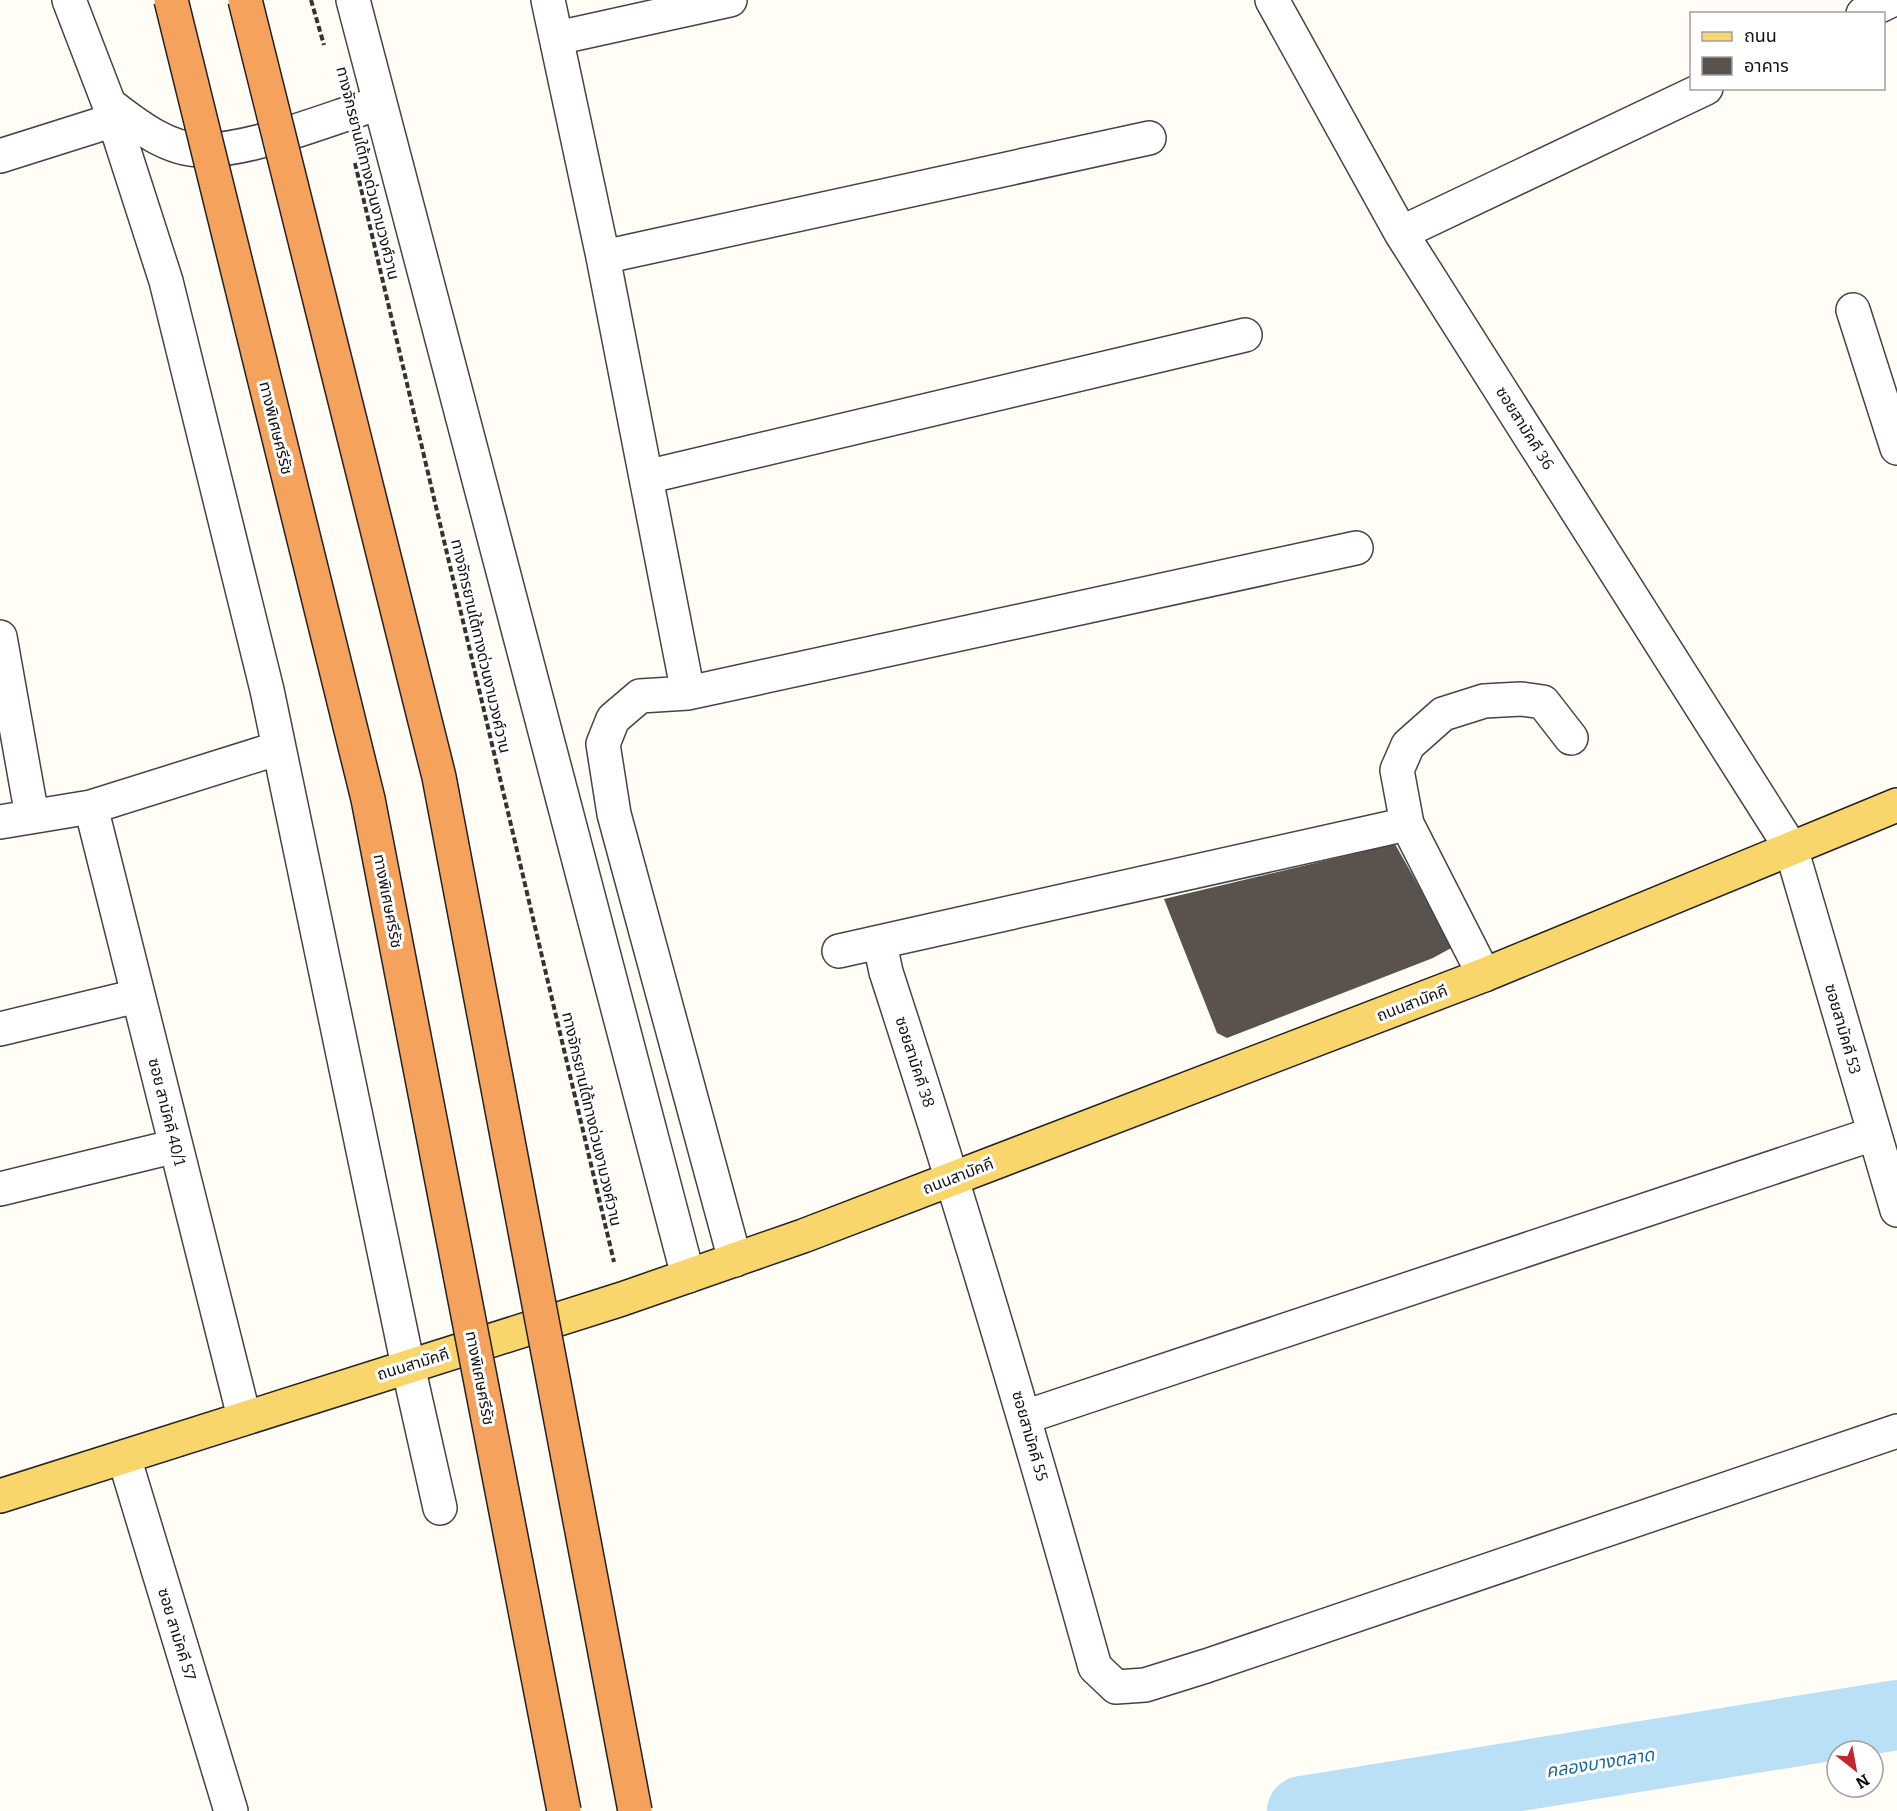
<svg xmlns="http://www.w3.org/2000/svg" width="1897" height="1811" viewBox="0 0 1897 1811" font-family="Bitter,'Noto Sans Thai',serif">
  <rect width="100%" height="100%" fill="#fffdf5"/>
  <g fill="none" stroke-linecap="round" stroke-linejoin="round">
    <!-- river -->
    <path stroke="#b9e0f7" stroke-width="70" d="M 1302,1811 L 1897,1715"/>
  </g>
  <!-- building -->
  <path fill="#5a524d" d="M 1395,844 L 1453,947 L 1433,958 L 1227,1038 L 1217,1033 L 1164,899 Z"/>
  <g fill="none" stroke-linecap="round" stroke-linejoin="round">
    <!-- minor casing -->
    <g stroke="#444" stroke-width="36">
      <path id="minor" d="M 69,0 L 109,104 L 166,281 L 267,690 L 408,1366 L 440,1508
        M 353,0 L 688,1276
        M 548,0 L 603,257 L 688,693
        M 1272,0 L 1401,233 L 1791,848 L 1897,1210
        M 1863,14 L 1892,0
        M 557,38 L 730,0
        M 109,104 C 135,124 167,150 202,150 C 252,151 330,118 380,103
        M 0,156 L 114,120
        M 1401,233 L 1706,88
        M 603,257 L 1149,138
        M 1853,310 L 1897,448
        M 646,477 L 1245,335
        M 0,637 L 32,816
        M 91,807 L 244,1417
        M 0,822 L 91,807 L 279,748
        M 1407,824 L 1397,770 L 1408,745 L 1443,714 L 1484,701 L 1521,699 L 1543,702 L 1571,738
        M 880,944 L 886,972 C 961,1202 1030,1434 1095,1667 L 1116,1687 L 1145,1685 L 1206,1666 L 1897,1431
        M 839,951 L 1407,824 L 1484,975
        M 0,1029 L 137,996
        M 0,1189 L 176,1146
        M 735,1260 L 614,814 L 603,744 L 613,719 L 640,696 L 688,693 L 1356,548
        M 1025,1417 L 1873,1134
        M 124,1457 L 231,1811"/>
    </g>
    <!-- major casing -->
    <g stroke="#222" stroke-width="36">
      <path id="major" d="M 0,1496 L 622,1299 L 803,1236 L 1484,975 L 1897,805"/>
    </g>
    <!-- path -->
    <path stroke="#333" stroke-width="4" stroke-dasharray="6 3" stroke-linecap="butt" d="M 311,0 L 324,45
      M 355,163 L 614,1262"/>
    <!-- minor -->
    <use href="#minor" stroke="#fff" stroke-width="33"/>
    <!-- major -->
    <use href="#major" stroke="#f9d66b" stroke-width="33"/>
    <!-- highway-bridge casing -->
    <g stroke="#222" stroke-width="36" stroke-linecap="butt">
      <path id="highway-bridge" d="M 171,0 L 368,799 L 564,1811
        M 245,0 L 439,777 L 635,1811"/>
    </g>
    <!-- highway-bridge -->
    <use href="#highway-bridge" stroke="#f5a25d" stroke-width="33"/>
  </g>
  <g text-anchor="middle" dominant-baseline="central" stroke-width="6" stroke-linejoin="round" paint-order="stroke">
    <!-- street labels -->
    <g font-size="16" fill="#111" stroke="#fff">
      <text transform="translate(368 173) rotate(76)">ทางจักรยานใต้ทางด่วนงามวงศ์วาน</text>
      <text transform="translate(276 428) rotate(76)">ทางพิเศษศรีรัช</text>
      <text transform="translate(1525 428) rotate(58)">ซอยสามัคคี 36</text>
      <text transform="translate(481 646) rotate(77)">ทางจักรยานใต้ทางด่วนงามวงศ์วาน</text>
      <text transform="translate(388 901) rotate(79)">ทางพิเศษศรีรัช</text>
      <text transform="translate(1412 1003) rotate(-21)">ถนนสามัคคี</text>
      <text transform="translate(1843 1029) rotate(74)">ซอยสามัคคี 53</text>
      <text transform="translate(915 1062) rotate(72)">ซอยสามัคคี 38</text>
      <text transform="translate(167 1112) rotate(76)">ซอย สามัคคี 40/1</text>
      <text transform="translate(592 1119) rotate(77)">ทางจักรยานใต้ทางด่วนงามวงศ์วาน</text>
      <text transform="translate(958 1176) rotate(-21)">ถนนสามัคคี</text>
      <text transform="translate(413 1364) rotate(-17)">ถนนสามัคคี</text>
      <text transform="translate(480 1378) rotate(79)">ทางพิเศษศรีรัช</text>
      <text transform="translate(1030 1436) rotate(74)">ซอยสามัคคี 55</text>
      <text transform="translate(177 1634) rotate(73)">ซอย สามัคคี 57</text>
    </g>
    <!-- water labels -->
    <g font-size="18" font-style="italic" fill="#1768a6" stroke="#fff">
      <text transform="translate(1600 1763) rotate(-9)">คลองบางตลาด</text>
    </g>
  </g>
  <!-- legend -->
  <rect x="1690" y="12" width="195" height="78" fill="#ffffff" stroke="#a0a0a0" stroke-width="1.5"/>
  <rect x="1702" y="32" width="30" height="9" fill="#f9d66b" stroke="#a0a0a0" stroke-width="1.5"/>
  <text x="1744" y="42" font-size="18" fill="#111111">ถนน</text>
  <rect x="1702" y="57" width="30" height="18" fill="#5a524d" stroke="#a0a0a0" stroke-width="1.5"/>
  <text x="1744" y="72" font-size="18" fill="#111111">อาคาร</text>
  <!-- north arrow -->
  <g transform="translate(1855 1769) rotate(149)"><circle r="28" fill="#ffffff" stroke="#a0a0a0" stroke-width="1.5"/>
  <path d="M0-4.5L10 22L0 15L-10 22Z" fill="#c4262e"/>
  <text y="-9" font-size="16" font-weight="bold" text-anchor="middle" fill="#111111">N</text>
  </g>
</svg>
